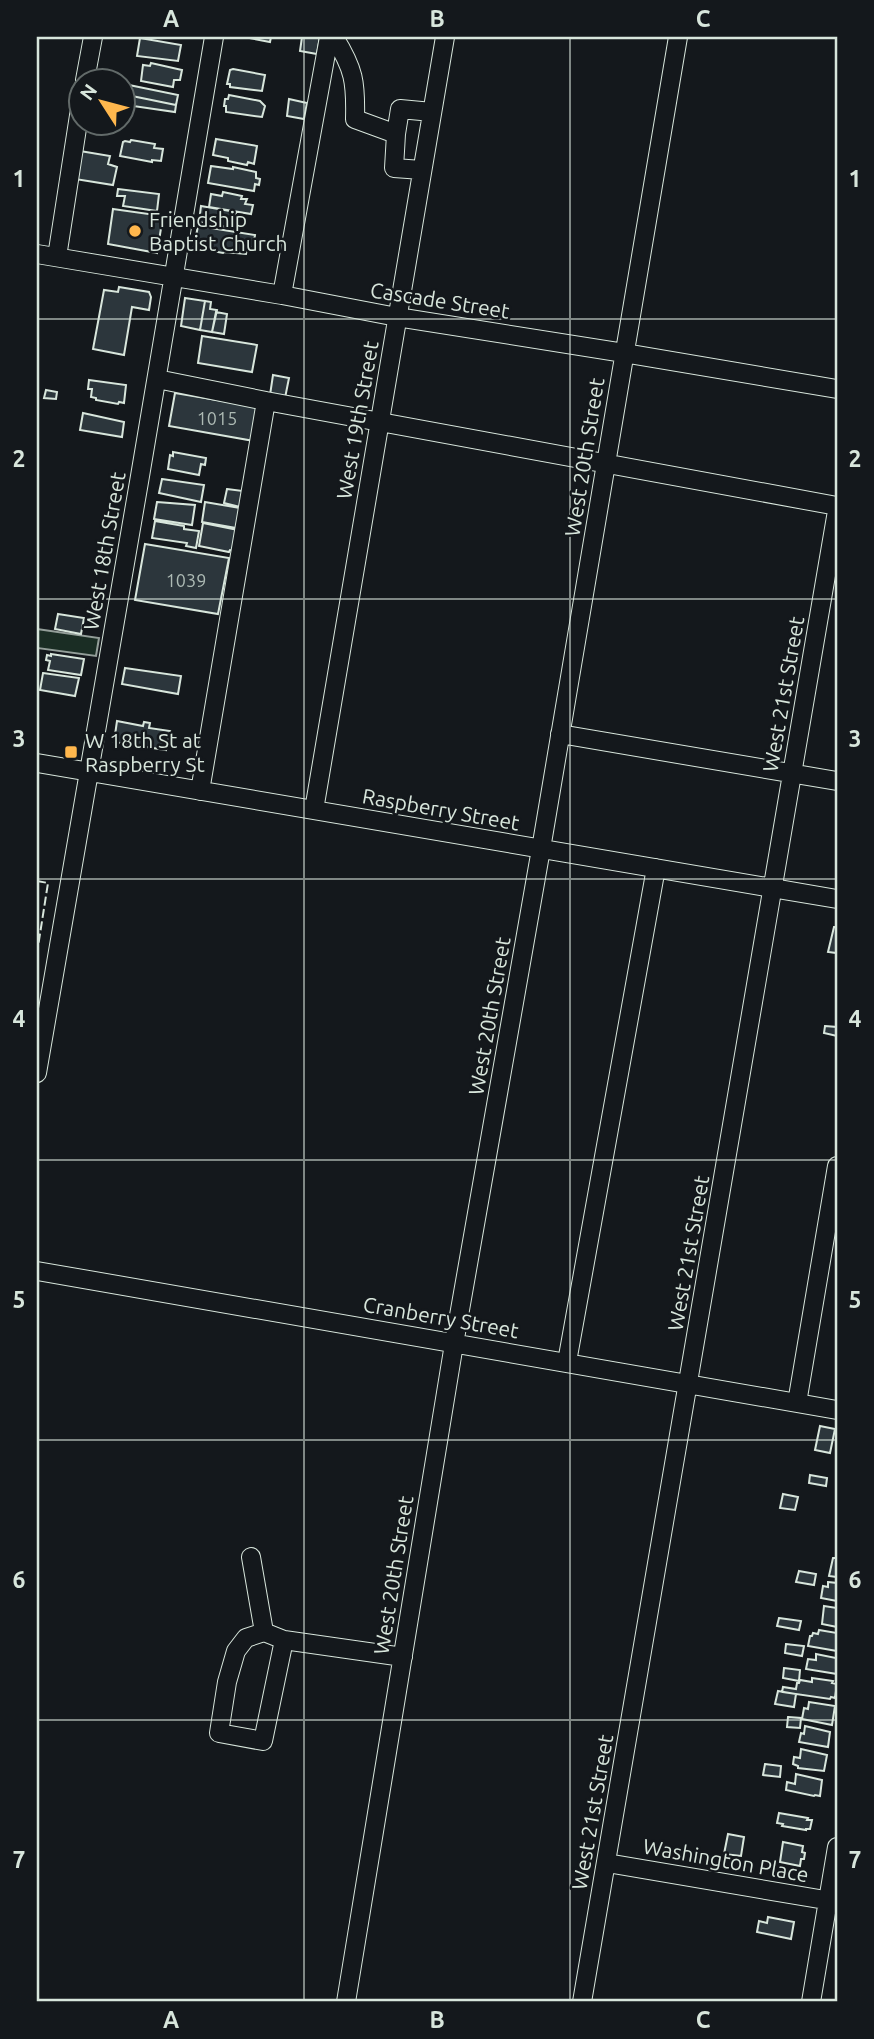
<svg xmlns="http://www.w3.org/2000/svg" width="874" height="2039" viewBox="0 0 874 2039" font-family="Ubuntu,sans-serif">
  <rect width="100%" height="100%" fill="#14181c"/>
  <!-- green -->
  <path fill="#1a2d24" stroke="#939e99" stroke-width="2" d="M 37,629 L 99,638 L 96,656 L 37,648 Z"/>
  <!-- building -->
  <path fill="#2c363c" stroke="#d8e6dc" stroke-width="2" d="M 244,37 L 271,37 L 270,42 Z
    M 302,37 L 320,37 L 317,54 L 300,51 Z
    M 140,38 L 181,45 L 178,61 L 137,56 Z
    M 151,63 L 182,70 L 180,80 L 174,80 L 173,87 L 141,81 L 143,65 L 150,66 Z
    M 233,69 L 265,75 L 262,91 L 230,87 L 230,84 L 227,84 L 230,70 Z
    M 129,85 L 178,95 L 176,105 L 127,95 Z
    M 127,95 L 176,105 L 175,112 L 126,105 Z
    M 229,95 L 260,101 L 265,106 L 262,117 L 226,112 L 226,106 L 224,106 L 225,99 L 228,99 Z
    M 289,99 L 307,103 L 304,119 L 287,116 Z
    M 216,139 L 257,146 L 254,164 L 248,162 L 247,165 L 228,161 L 228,158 L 213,155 Z
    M 131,140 L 155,144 L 154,148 L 163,149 L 161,161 L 152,160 L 152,162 L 120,156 L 123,142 L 125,141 L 130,142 Z
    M 80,151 L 110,156 L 108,164 L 117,167 L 113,185 L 75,179 Z
    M 211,166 L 233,169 L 233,167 L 256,172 L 256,178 L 260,179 L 259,185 L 255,184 L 254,191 L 208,183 Z
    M 118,189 L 159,194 L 157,211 L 123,206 L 125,196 L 117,196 Z
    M 223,192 L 242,196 L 241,199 L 247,199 L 245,204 L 253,205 L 251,214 L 209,207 L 211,194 L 222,196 Z
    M 201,206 L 236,212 L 233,228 L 199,222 Z
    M 113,209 L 163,216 L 157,253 L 108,244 Z
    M 198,226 L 255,235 L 253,248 L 244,247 L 247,249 L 246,254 L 224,252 L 223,253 L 212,251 L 213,249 L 194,246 Z
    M 119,287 L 149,292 L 151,297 L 149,310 L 132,307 L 124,355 L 93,349 L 104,290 L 118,292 Z
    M 185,298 L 205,301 L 200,330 L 181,326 Z
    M 205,301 L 211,302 L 210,309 L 217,310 L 212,332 L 200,330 Z
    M 216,312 L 227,314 L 224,334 L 212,332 Z
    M 202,336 L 257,345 L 252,372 L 198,363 Z
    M 273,375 L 289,378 L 285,398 L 270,395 Z
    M 89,380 L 126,385 L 124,403 L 119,402 L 118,404 L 96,400 L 96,398 L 91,397 L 92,389 L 88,389 Z
    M 46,390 L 57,392 L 56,399 L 44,398 Z
    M 175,393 L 259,407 L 254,441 L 169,426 Z
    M 83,413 L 124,422 L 122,437 L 80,430 Z
    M 173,452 L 206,458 L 205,465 L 201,464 L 199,475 L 168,469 L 170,455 L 173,456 Z
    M 162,479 L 204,485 L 201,502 L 159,493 Z
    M 227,489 L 243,491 L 240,507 L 224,503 Z
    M 157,502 L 195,505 L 192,525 L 154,519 Z
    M 205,502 L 240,508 L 236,528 L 202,522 Z
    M 155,521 L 184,526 L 184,529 L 199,531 L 196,548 L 186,546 L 187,543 L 152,538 Z
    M 203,523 L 238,530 L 236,551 L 230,550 L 229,552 L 199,546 Z
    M 145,544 L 229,558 L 218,614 L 135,600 Z
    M 58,614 L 84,618 L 81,634 L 55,629 Z
    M 51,654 L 84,659 L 81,675 L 48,670 L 50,661 L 46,660 L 47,655 L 51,656 Z
    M 125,668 L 181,676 L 178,694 L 122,684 Z
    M 43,673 L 79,678 L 75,696 L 40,690 Z
    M 117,721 L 143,726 L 144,722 L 150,723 L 149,728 L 170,731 L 166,750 L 114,742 Z
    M 834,927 L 837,927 L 837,957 L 836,957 L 836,953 L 828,952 Z
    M 825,1026 L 837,1027 L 837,1036 L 824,1033 Z
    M 820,1426 L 835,1429 L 830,1453 L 815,1450 Z
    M 810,1475 L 827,1478 L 826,1486 L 809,1483 Z
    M 783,1494 L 798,1497 L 795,1510 L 780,1508 Z
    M 833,1558 L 837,1558 L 837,1577 L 829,1576 Z
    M 799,1571 L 816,1574 L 814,1585 L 796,1582 Z
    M 828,1582 L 837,1583 L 837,1601 L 821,1598 L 823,1586 L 828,1587 Z
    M 824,1606 L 837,1608 L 837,1627 L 822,1624 Z
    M 779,1618 L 801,1621 L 799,1630 L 777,1626 Z
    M 819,1630 L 837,1633 L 837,1651 L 808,1646 L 810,1636 L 812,1636 L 813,1633 L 818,1634 Z
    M 786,1644 L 804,1646 L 802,1656 L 785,1653 Z
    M 816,1654 L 836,1658 L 837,1674 L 806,1669 L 808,1659 L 816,1660 Z
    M 784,1668 L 800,1670 L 799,1681 L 783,1678 Z
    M 812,1678 L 833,1681 L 832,1683 L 837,1684 L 835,1698 L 831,1697 L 830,1699 L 782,1692 L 783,1687 L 796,1689 L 797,1683 L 799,1683 L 800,1680 L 812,1682 Z
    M 778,1691 L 796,1694 L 794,1707 L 775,1704 Z
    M 809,1702 L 835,1706 L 832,1725 L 802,1719 L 804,1708 L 808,1709 Z
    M 788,1717 L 801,1718 L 800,1728 L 787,1727 Z
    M 805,1726 L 830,1732 L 828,1747 L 799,1742 L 801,1733 L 804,1734 Z
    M 801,1749 L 827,1755 L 824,1771 L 798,1768 L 798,1766 L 793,1764 L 794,1757 L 800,1758 Z
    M 765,1764 L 781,1766 L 780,1777 L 763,1775 Z
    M 796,1774 L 822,1780 L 820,1796 L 815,1795 L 814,1796 L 786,1790 L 787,1782 L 795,1784 Z
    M 779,1813 L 808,1818 L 807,1820 L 812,1820 L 810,1829 L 806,1829 L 806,1830 L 782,1826 L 783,1824 L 777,1823 Z
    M 728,1834 L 744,1837 L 741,1856 L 724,1854 Z
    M 783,1842 L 803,1846 L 802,1852 L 805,1853 L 804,1859 L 801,1859 L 800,1866 L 780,1862 Z
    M 768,1917 L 794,1922 L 791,1939 L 757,1932 L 759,1921 L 767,1923 Z"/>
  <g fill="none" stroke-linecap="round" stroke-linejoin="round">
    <!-- minor casing -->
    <g stroke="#d8e6dc" stroke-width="20">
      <path id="minor" d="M 334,37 C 354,69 356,82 355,119 L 396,134 L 394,168 L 422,170
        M 85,80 L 93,37
        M 396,134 L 400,109 L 432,112
        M 37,254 L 282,295 L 397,317 L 624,353 L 837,389
        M 57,257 L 80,109
        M 282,295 L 329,37
        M 157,379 L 266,401
        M 560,734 L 837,781
        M 37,763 L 837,899
        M 200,791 L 266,401 L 837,506
        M 314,810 L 445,37
        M 37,1073 L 139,482 L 214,37
        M 37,1271 L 837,1410
        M 567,1362 L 656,868
        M 797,1403 L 837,1166
        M 251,1557 L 264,1632
        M 284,1640 L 263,1741 L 219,1733 L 227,1682 L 236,1651 L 246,1638 L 264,1632 L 284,1640 L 403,1657
        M 607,1863 L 837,1902
        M 346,2002 L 454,1344 L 541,849 L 678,37
        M 582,2002 L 837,511
        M 811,2002 L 837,1847"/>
    </g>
    <!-- minor -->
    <use href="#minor" stroke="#14181c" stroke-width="18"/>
    <!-- fence -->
    <path stroke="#d8e6dc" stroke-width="2" stroke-dasharray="9 3.5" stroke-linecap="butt" d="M 37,881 L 48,883 L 37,953"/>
  </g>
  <!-- grid -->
  <path fill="none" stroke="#d8e6dc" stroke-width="2" stroke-opacity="0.55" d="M 304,37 L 304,2002M 570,37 L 570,2002M 37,319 L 837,319M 37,599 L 837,599M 37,879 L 837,879M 37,1160 L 837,1160M 37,1440 L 837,1440M 37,1720 L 837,1720"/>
  <!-- markers -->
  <g fill="#ffb74d" stroke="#14181c" stroke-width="2.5">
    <circle cx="135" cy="231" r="7"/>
    <rect x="64" y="745" width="14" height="14" rx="3.5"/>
  </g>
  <g text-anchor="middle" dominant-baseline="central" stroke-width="5" stroke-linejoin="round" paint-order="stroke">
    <!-- number labels -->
    <g font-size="18" fill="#adbab4">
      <text x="217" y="418">1015</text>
      <text x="186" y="580">1039</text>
    </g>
    <!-- poi labels -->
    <g font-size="21" fill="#d8e6dc" stroke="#14181c" text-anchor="start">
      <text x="149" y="219">Friendship<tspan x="149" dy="24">Baptist Church</tspan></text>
      <text x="85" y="740">W 18th St at<tspan x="85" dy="24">Raspberry St</tspan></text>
    </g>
    <!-- street labels -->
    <g font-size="21" fill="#d8e6dc" stroke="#14181c">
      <text transform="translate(440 300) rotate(9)">Cascade Street</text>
      <text transform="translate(357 420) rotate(-80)">West 19th Street</text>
      <text transform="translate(584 457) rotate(-81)">West 20th Street</text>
      <text transform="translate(104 551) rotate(-80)">West 18th Street</text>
      <text transform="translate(783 694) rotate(-80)">West 21st Street</text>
      <text transform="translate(441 809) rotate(10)">Raspberry Street</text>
      <text transform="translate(489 1016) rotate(-80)">West 20th Street</text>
      <text transform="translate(688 1253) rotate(-80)">West 21st Street</text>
      <text transform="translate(441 1317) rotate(10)">Cranberry Street</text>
      <text transform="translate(393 1575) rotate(-81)">West 20th Street</text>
      <text transform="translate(592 1812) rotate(-80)">West 21st Street</text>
      <text transform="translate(726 1860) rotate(10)">Washington Place</text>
    </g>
  </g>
  <!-- border -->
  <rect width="874" height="2039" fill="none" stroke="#14181c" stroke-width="77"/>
  <!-- north arrow -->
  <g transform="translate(102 102) rotate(306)"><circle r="33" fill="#14181c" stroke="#626a69" stroke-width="2"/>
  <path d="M0-5L12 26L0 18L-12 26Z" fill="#ffb74d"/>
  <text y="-10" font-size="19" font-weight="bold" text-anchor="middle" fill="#d8e6dc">N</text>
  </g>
  <rect x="38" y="38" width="798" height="1962" fill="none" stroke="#d8e6dc" stroke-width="2.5"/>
  <g font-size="23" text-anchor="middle" font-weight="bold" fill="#d8e6dc">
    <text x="171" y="27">A</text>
    <text x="437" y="27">B</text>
    <text x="703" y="27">C</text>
    <text x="19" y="187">1</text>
    <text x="855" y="187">1</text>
    <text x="19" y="467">2</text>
    <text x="855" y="467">2</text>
    <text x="19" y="747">3</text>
    <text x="855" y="747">3</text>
    <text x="19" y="1027">4</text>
    <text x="855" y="1027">4</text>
    <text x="19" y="1308">5</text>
    <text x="855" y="1308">5</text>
    <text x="19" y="1588">6</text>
    <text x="855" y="1588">6</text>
    <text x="19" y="1868">7</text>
    <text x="855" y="1868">7</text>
    <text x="171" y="2028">A</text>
    <text x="437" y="2028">B</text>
    <text x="703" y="2028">C</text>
  </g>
</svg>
